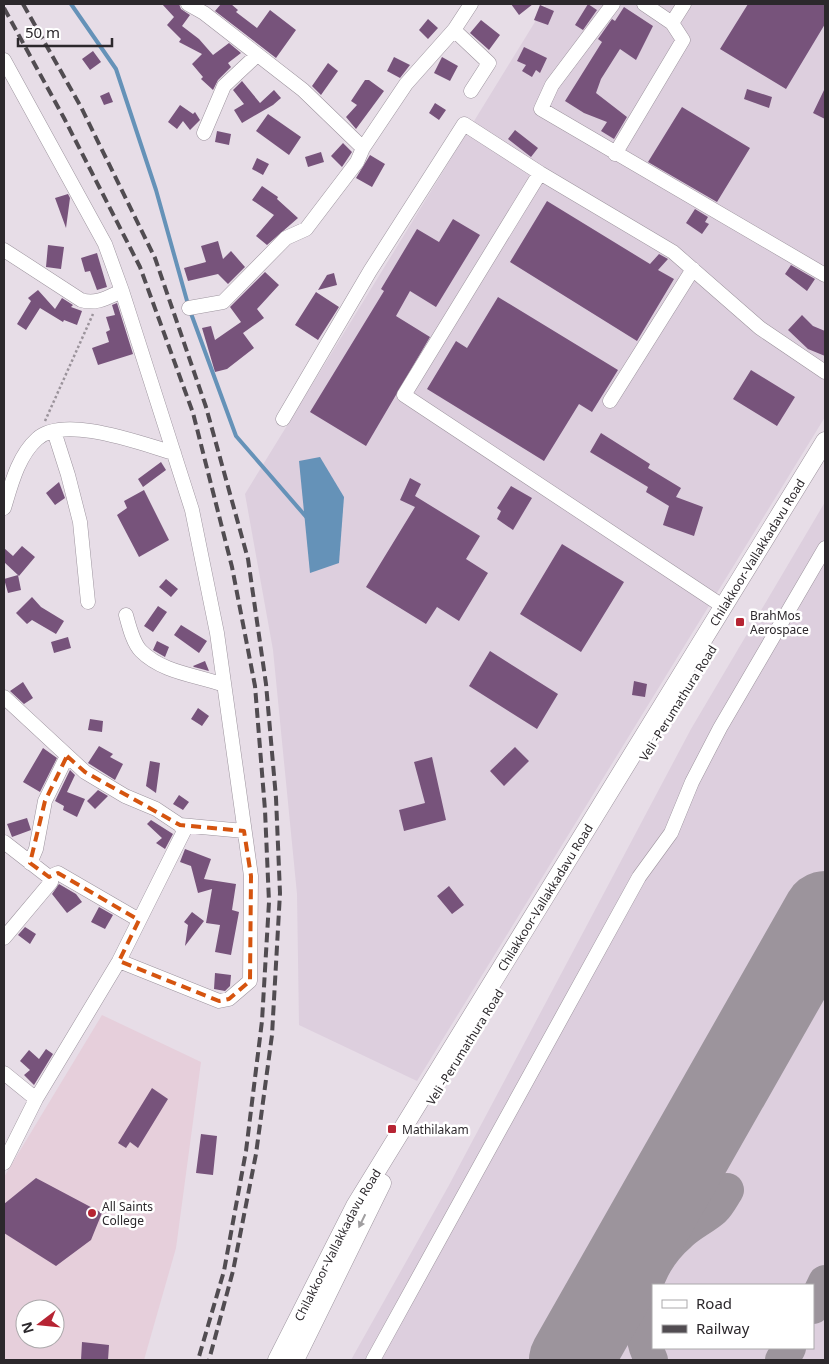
<svg xmlns="http://www.w3.org/2000/svg" width="829" height="1364" viewBox="0 0 829 1364" font-family="'Noto Sans',sans-serif">
  <rect width="100%" height="100%" fill="#e7dde7"/>
  <!-- built -->
  <path fill="#ddcfde" fill-rule="evenodd" d="M 546,4 L 825,4 L 825,417 L 417,1081 L 299,1025 L 297,894 L 273,650 L 245,494 Z
    M 825,502 L 825,1360 L 351,1360 L 448,1187 L 691,729 ZM 653,1285 L 813,1285 L 813,1348 L 653,1348 Z"/>
  <!-- education -->
  <path fill="#e6cfdb" fill-rule="evenodd" d="M 102,1015 L 201,1062 L 176,1248 L 144,1360 L 4,1360 L 4,1177 ZM 25,1309 L 55,1309 L 55,1339 L 25,1339 Z"/>
  <!-- water -->
  <path fill="#6592b8" d="M 320,457 L 344,497 L 339,563 L 310,573 L 299,461 Z"/>
  <g fill="none" stroke-linecap="round" stroke-linejoin="round">
    <!-- stream -->
    <path stroke="#6592b8" stroke-width="4" d="M 71,4 L 116,69 L 156,190 L 189,308 L 236,436 L 308,519"/>
    <!-- taxiway -->
    <path stroke="#9c949c" stroke-width="34" d="M 813,1307 L 825,1282
      M 651,1360 C 630,1316 644,1265 680,1234 C 690,1224 704,1218 714,1209 C 719,1204 723,1196 727,1190
      M 782,1360 L 789,1348"/>
    <!-- runway -->
    <path stroke="#9c949c" stroke-width="84" d="M 571,1360 L 825,913"/>
  </g>
  <!-- building -->
  <path fill="#77537b" d="M 162,4 L 179,4 L 181,9 L 190,15 L 182,26 L 199,39 L 213,55 L 229,43 L 241,53 L 228,63 L 231,67 L 218,80 L 213,90 L 201,79 L 203,77 L 192,64 L 202,54 L 179,42 L 181,39 L 167,25 L 174,17 Z
    M 221,4 L 231,4 L 238,10 L 236,12 L 257,28 L 270,10 L 296,30 L 276,58 L 215,11 Z
    M 511,4 L 533,4 L 519,15 Z
    M 588,4 L 597,10 L 583,30 L 575,25 Z
    M 748,4 L 825,4 L 825,24 L 786,89 L 720,49 Z
    M 540,5 L 554,11 L 548,25 L 534,20 Z
    M 624,7 L 653,26 L 636,60 L 620,49 L 601,79 L 596,93 L 627,117 L 614,139 L 601,131 L 607,122 L 584,113 L 565,101 L 602,42 L 598,39 L 612,19 L 615,21 Z
    M 428,19 L 438,28 L 428,39 L 419,30 Z
    M 481,20 L 500,35 L 489,50 L 470,33 Z
    M 524,47 L 547,58 L 540,73 L 536,70 L 532,77 L 522,71 L 526,65 L 517,61 Z
    M 93,51 L 101,62 L 90,70 L 82,59 Z
    M 394,57 L 410,65 L 400,78 L 387,71 Z
    M 442,57 L 458,66 L 450,81 L 434,73 Z
    M 328,63 L 338,71 L 321,95 L 312,86 Z
    M 365,80 L 369,80 L 384,91 L 356,129 L 346,117 L 357,105 L 351,101 Z
    M 242,81 L 260,103 L 274,90 L 281,98 L 273,105 L 242,123 L 234,110 L 244,104 L 233,90 Z
    M 825,88 L 825,119 L 813,113 Z
    M 747,89 L 772,97 L 769,108 L 744,99 Z
    M 109,92 L 113,102 L 104,105 L 100,96 Z
    M 435,103 L 446,110 L 439,120 L 429,113 Z
    M 180,105 L 193,114 L 195,112 L 200,120 L 190,130 L 183,121 L 177,129 L 168,122 Z
    M 682,107 L 750,148 L 717,202 L 648,162 Z
    M 268,114 L 301,137 L 289,155 L 256,131 Z
    M 515,130 L 538,148 L 531,157 L 508,139 Z
    M 217,131 L 231,134 L 229,145 L 215,142 Z
    M 343,143 L 352,152 L 342,167 L 331,156 Z
    M 321,152 L 324,162 L 308,167 L 305,157 Z
    M 370,155 L 385,164 L 372,187 L 356,178 Z
    M 257,158 L 269,164 L 263,175 L 252,169 Z
    M 262,186 L 278,197 L 277,199 L 298,218 L 267,245 L 256,236 L 274,215 L 252,200 Z
    M 68,194 L 70,198 L 66,228 L 55,198 Z
    M 547,201 L 650,264 L 659,254 L 668,259 L 658,270 L 674,279 L 637,341 L 510,262 Z
    M 695,209 L 708,217 L 705,222 L 709,224 L 702,234 L 686,223 Z
    M 453,219 L 480,235 L 436,307 L 410,291 L 396,316 L 430,337 L 366,446 L 310,412 L 384,291 L 381,289 L 417,229 L 439,242 Z
    M 218,241 L 223,259 L 231,251 L 245,267 L 228,284 L 218,274 L 188,281 L 184,268 L 206,262 L 201,246 Z
    M 48,245 L 64,247 L 61,269 L 46,267 Z
    M 97,253 L 107,287 L 97,290 L 90,271 L 85,272 L 81,258 Z
    M 791,265 L 815,279 L 807,291 L 785,274 Z
    M 265,272 L 279,285 L 257,309 L 264,318 L 243,333 L 254,348 L 227,369 L 215,372 L 202,328 L 211,326 L 215,340 L 241,322 L 230,307 Z
    M 334,273 L 337,285 L 318,290 L 327,275 Z
    M 38,290 L 55,309 L 62,298 L 73,305 L 71,307 L 82,311 L 77,325 L 64,320 L 63,322 L 40,308 L 26,330 L 17,324 L 31,301 L 28,298 Z
    M 316,292 L 339,307 L 318,340 L 295,325 Z
    M 498,297 L 618,370 L 592,412 L 579,404 L 544,461 L 427,389 L 456,341 L 467,348 Z
    M 117,303 L 133,354 L 98,365 L 92,348 L 109,342 L 106,332 L 110,330 L 106,317 L 115,315 L 112,305 Z
    M 802,315 L 813,326 L 825,331 L 825,356 L 808,349 L 788,330 Z
    M 751,370 L 795,397 L 777,426 L 733,399 Z
    M 601,433 L 650,464 L 648,468 L 681,488 L 676,497 L 703,507 L 694,536 L 663,525 L 669,506 L 646,492 L 648,487 L 590,452 Z
    M 161,462 L 166,470 L 143,487 L 138,479 Z
    M 410,478 L 421,484 L 415,496 L 480,536 L 466,559 L 488,573 L 459,621 L 437,607 L 426,624 L 366,587 L 415,507 L 400,500 Z
    M 59,482 L 65,498 L 55,505 L 46,493 Z
    M 511,486 L 532,498 L 513,530 L 497,519 L 501,511 L 497,508 Z
    M 144,490 L 169,540 L 139,557 L 117,515 L 127,508 L 124,501 Z
    M 562,544 L 624,582 L 581,652 L 520,614 Z
    M 22,546 L 35,557 L 19,576 L 4,562 L 4,548 L 13,556 Z
    M 18,575 L 21,590 L 8,593 L 4,579 Z
    M 166,579 L 178,589 L 171,597 L 159,587 Z
    M 32,597 L 41,607 L 64,621 L 56,634 L 32,620 L 27,624 L 16,613 Z
    M 158,606 L 167,612 L 153,632 L 144,626 Z
    M 181,625 L 207,641 L 199,653 L 174,635 Z
    M 68,637 L 71,648 L 54,653 L 51,642 Z
    M 157,641 L 169,647 L 165,657 L 153,650 Z
    M 490,651 L 558,694 L 537,729 L 469,686 Z
    M 205,661 L 209,671 L 194,667 L 193,666 Z
    M 634,681 L 647,684 L 645,697 L 632,695 Z
    M 23,682 L 33,698 L 24,704 L 10,691 Z
    M 198,708 L 209,716 L 202,726 L 191,719 Z
    M 90,719 L 103,721 L 102,732 L 88,730 Z
    M 99,746 L 113,754 L 110,757 L 123,764 L 115,780 L 88,763 Z
    M 515,747 L 529,761 L 504,786 L 490,771 Z
    M 43,748 L 57,758 L 40,792 L 23,782 Z
    M 432,757 L 446,820 L 404,831 L 399,810 L 425,803 L 414,762 Z
    M 150,761 L 160,763 L 156,793 L 146,786 Z
    M 70,770 L 75,775 L 67,792 L 85,799 L 77,817 L 63,810 L 64,806 L 55,801 Z
    M 98,790 L 108,796 L 95,809 L 87,801 Z
    M 179,795 L 189,802 L 183,810 L 173,804 Z
    M 27,818 L 31,830 L 12,837 L 7,824 Z
    M 151,820 L 173,834 L 165,849 L 156,843 L 162,838 L 147,824 Z
    M 185,849 L 211,859 L 204,879 L 236,884 L 232,910 L 239,912 L 231,955 L 215,952 L 220,925 L 206,923 L 212,889 L 198,893 L 191,866 L 180,862 Z
    M 59,884 L 76,894 L 82,902 L 67,913 L 52,894 Z
    M 449,886 L 464,905 L 452,914 L 437,896 Z
    M 99,907 L 113,915 L 105,929 L 91,922 Z
    M 192,912 L 204,921 L 185,946 L 188,925 L 184,922 Z
    M 25,927 L 36,934 L 30,944 L 18,935 Z
    M 215,973 L 231,975 L 230,986 L 225,991 L 214,989 Z
    M 46,1049 L 53,1054 L 34,1085 L 24,1075 L 30,1070 L 20,1061 L 29,1050 L 39,1059 Z
    M 152,1088 L 168,1099 L 138,1148 L 130,1142 L 126,1148 L 118,1143 Z
    M 201,1134 L 217,1136 L 213,1175 L 196,1173 Z
    M 36,1178 L 102,1213 L 91,1240 L 56,1266 L 4,1233 L 4,1204 Z
    M 82,1342 L 109,1345 L 108,1360 L 81,1360 Z"/>
  <g fill="none" stroke-linecap="round" stroke-linejoin="round">
    <!-- minor casing -->
    <g stroke="#9d949e" stroke-width="15">
      <path id="minor" d="M 188,4 L 204,13 L 303,90 L 363,148
        M 613,4 L 552,85 L 541,109 L 825,275
        M 644,4 L 672,23
        M 454,30 L 489,63 L 471,91
        M 4,60 L 105,244 L 122,291 L 192,510 L 217,633 L 251,876 L 250,981 L 229,999 L 219,1001 L 119,961 L 36,1099 L 4,1163
        M 204,133 L 224,86 L 256,56
        M 615,154 L 683,40 L 672,23 L 684,4
        M 540,173 L 404,395 L 724,607
        M 4,250 L 81,300 C 96,305 108,297 122,291
        M 189,308 L 223,302 L 286,238 L 306,229 L 357,162 L 363,148 L 406,84 L 454,30 L 471,4
        M 610,401 L 693,269
        M 283,419 L 370,271 L 464,124 L 540,173 L 673,252 L 760,328 L 825,372
        M 54,431 L 68,475 L 80,522 L 88,602
        M 4,508 C 11,485 18,456 37,439 C 64,414 142,444 174,453
        M 126,615 C 129,626 133,643 141,651 C 163,673 197,675 224,685
        M 4,697 L 85,772 L 125,796 L 156,809 L 180,825 L 184,831 L 119,961
        M 180,825 L 244,831
        M 4,842 L 49,877 L 51,882 L 4,938
        M 30,863 L 36,849 L 45,801 L 67,756
        M 49,877 L 58,873 L 139,920
        M 4,1073 L 36,1099
        M 373,1360 L 639,877 L 671,833 L 692,782 L 720,728 L 825,548"/>
    </g>
    <!-- major casing -->
    <g stroke="#9d949e" stroke-width="19">
      <g id="major">
        <path id="s1" d="M 277,1360 L 355,1206 L 825,441"/>
        <path d="M 295,1360 L 382,1183"/>
      </g>
    </g>
    <!-- path -->
    <path stroke="#9b939b" stroke-width="2.5" stroke-dasharray="2.5 2.5" stroke-linecap="butt" d="M 45,421 L 93,314"/>
    <!-- minor -->
    <use href="#minor" stroke="#fff" stroke-width="14"/>
    <!-- major -->
    <use href="#major" stroke="#fff" stroke-width="18"/>
    <!-- rail -->
    <path stroke="#514c51" stroke-width="4" stroke-dasharray="10 5" stroke-linecap="butt" d="M 23,4 L 81,107 L 155,258 L 206,407 L 248,559 L 266,684 L 276,798 L 280,893 L 272,1035 L 256,1154 L 233,1271 L 209,1360
      M 4,8 L 64,118 L 140,267 L 193,413 L 232,567 L 255,686 L 265,810 L 269,902 L 262,1021 L 246,1151 L 224,1271 L 198,1360"/>
  </g>
  <!-- one-way arrows -->
  <defs><path id="oneway-solid" d="M-6-.8H1V-3.2L6.5 0L1 3.2V.8H-6Z" transform="scale(1.25)"/></defs>
  <use fill="#a09ea0" href="#oneway-solid" transform="translate(362 1221) rotate(116)"/>
  <!-- marked area -->
  <path fill="none" stroke="#d5540f" stroke-width="4" stroke-dasharray="10 6" stroke-linejoin="round" d="M 67,756 L 85,772 L 180,825 L 244,831 L 251,876 L 250,981 L 229,999 L 219,1001 L 119,961 L 139,920 L 58,873 L 49,877 L 30,863 L 45,801 Z"/>
  <!-- markers -->
  <g fill="#b62433" stroke="#fff" stroke-width="2">
    <rect x="735" y="617" width="10" height="10" rx="2.5"/>
    <rect x="387" y="1124" width="10" height="10" rx="2.5"/>
    <circle cx="92" cy="1213" r="5"/>
  </g>
  <g text-anchor="middle" dominant-baseline="central" stroke-width="5" stroke-linejoin="round" paint-order="stroke">
    <!-- street labels -->
    <g font-size="12" fill="#2c282c" stroke="#fff">
      <text stroke="none"><textPath href="#s1" startOffset="940">Chilakkoor-Vallakkadavu Road</textPath></text>
      <text transform="translate(678 703) rotate(-58)">Veli -Perumathura Road</text>
      <text stroke="none"><textPath href="#s1" startOffset="535">Chilakkoor-Vallakkadavu Road</textPath></text>
      <text transform="translate(465 1047) rotate(-58)">Veli -Perumathura Road</text>
      <text stroke="none"><textPath href="#s1" startOffset="130">Chilakkoor-Vallakkadavu Road</textPath></text>
    </g>
    <!-- poi labels -->
    <g font-size="12" fill="#2c282c" stroke="#fff" text-anchor="start">
      <text x="750" y="615">BrahMos<tspan x="750" dy="14">Aerospace</tspan></text>
      <text x="402" y="1129">Mathilakam</text>
      <text x="102" y="1206">All Saints<tspan x="102" dy="14">College</tspan></text>
    </g>
  </g>
  <!-- border -->
  <rect width="829" height="1364" fill="none" stroke="#2c282c" stroke-width="10"/>
  <!-- legend -->
  <rect x="652" y="1284" width="162" height="65" fill="#ffffff" stroke="#aba9ab"/>
  <rect x="662" y="1300" width="25" height="8" fill="#ffffff" stroke="#aba9ab"/>
  <text x="696" y="1309" font-size="15" fill="#2c282c">Road</text>
  <rect x="662" y="1325" width="25" height="8" fill="#514c51" stroke="#aba9ab"/>
  <text x="696" y="1334" font-size="15" fill="#2c282c">Railway</text>
  <!-- north arrow -->
  <g transform="translate(40 1324) rotate(254)"><circle r="24" fill="#ffffff" stroke="#aba9ab"/>
  <path d="M0-4L9 19L0 12L-9 19Z" fill="#b62433"/>
  <text y="-8" font-size="14" font-weight="bold" text-anchor="middle" fill="#2c282c">N</text>
  </g>
  <!-- scale -->
  <path d="M18 38v8h94v-8" fill="none" stroke="#2c282c" stroke-width="2.5"/>
  <text x="25" y="38" font-size="15" fill="#2c282c" stroke="#ffffff" stroke-width="4" paint-order="stroke">50 m</text>
</svg>
